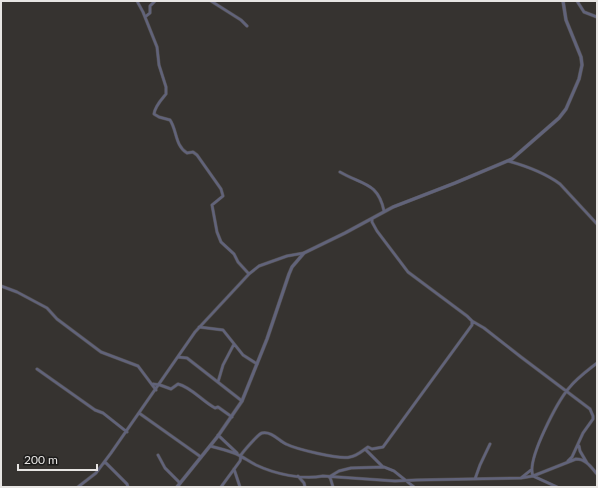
<svg xmlns="http://www.w3.org/2000/svg" width="598" height="488" viewBox="0 0 598 488" font-family="Lato,sans-serif">
  <rect width="100%" height="100%" fill="#363330"/>
  <g fill="none" stroke-linecap="round" stroke-linejoin="round">
    <!-- minor casing -->
    <g stroke="#524f4d" stroke-width="3.5">
      <path id="minor" d="M 137,1 L 143,12 L 157,47 L 159,65 L 166,87 L 166,94 C 161,100 155,106 154,114 L 159,117 L 170,120 C 177,130 175,146 187,153 L 193,152 L 197,155 L 221,189 L 223,196 L 212,205 L 217,232 L 221,242 L 234,254 L 238,262 L 249,274
        M 211,1 L 241,20 L 247,26
        M 577,1 L 584,12 L 597,17
        M 145,17 L 150,13 L 150,6 L 155,1
        M 508,161 C 526,166 545,173 560,184 L 597,224
        M 340,172 C 362,185 378,182 384,211
        M 1,286 L 17,292 L 47,308 L 57,319 L 101,352 L 138,366 L 156,390
        M 472,321 L 484,328 L 521,357 L 590,409 L 593,416 L 593,419 L 583,433 L 572,457 L 568,461
        M 199,327 L 223,330 L 243,355 L 257,364
        M 178,357 L 187,358 L 242,401
        M 37,369 L 95,410 L 103,413 L 127,432
        M 218,382 L 223,365 L 234,344
        M 153,384 L 160,385 L 171,389 L 178,384 C 191,387 202,401 215,408 L 218,407 L 232,417
        M 139,413 L 201,457
        M 218,435 L 237,453
        M 210,446 C 218,448 226,450 234,453 C 242,456 248,461 256,465 C 275,474 302,480 323,476 L 395,481 L 417,480 L 521,478 L 533,476 L 576,459 C 586,459 591,467 597,474
        M 579,446 L 580,451 L 587,463
        M 365,449 L 382,466
        M 158,455 L 165,468 L 180,483
        M 105,462 L 127,484 L 128,487
        M 234,469 L 240,487
        M 298,476 L 304,483 L 305,487
        M 329,477 L 339,471 L 351,468 L 384,467 L 394,471 L 414,487
        M 330,477 L 333,487
        M 521,478 L 531,470
        M 475,479 L 480,465 L 490,444
        M 78,487 L 96,473 L 111,453 L 195,332 L 249,274 L 259,266 L 287,256 L 304,253
        M 221,487 L 240,461 C 241,459 240,457 241,455 C 243,452 258,434 262,433 C 272,431 279,441 286,444 C 296,449 340,460 350,457 C 357,456 362,451 368,447 L 372,449 L 383,447 L 472,325 L 472,321 L 467,316 L 408,272 L 377,231 L 372,222 L 372,219
        M 557,487 L 533,476 C 526,460 558,401 569,388 C 577,378 587,371 597,363"/>
    </g>
    <!-- tertiary casing -->
    <g stroke="#524f4d" stroke-width="4">
      <path id="tertiary" d="M 177,487 L 218,436 L 242,401 L 267,339 L 289,274 L 292,267 L 304,253 L 345,233 L 393,207 L 455,183 L 512,159 L 559,118 L 566,109 L 579,79 L 582,65 L 581,57 L 566,20 L 563,1"/>
    </g>
    <!-- minor -->
    <use href="#minor" stroke="#61637a" stroke-width="2.5"/>
    <!-- tertiary -->
    <use href="#tertiary" stroke="#61637a" stroke-width="3"/>
  </g>
  <!-- border -->
  <rect width="598" height="488" fill="none" stroke="#e7e5e3" stroke-width="4"/>
  <!-- scale -->
  <path d="M18 464v6h79v-6" fill="none" stroke="#e7e5e3" stroke-width="2"/>
  <text x="24" y="464" font-size="12" fill="#e7e5e3" stroke="#1c1b1a" stroke-width="3" paint-order="stroke">200 m</text>
</svg>
